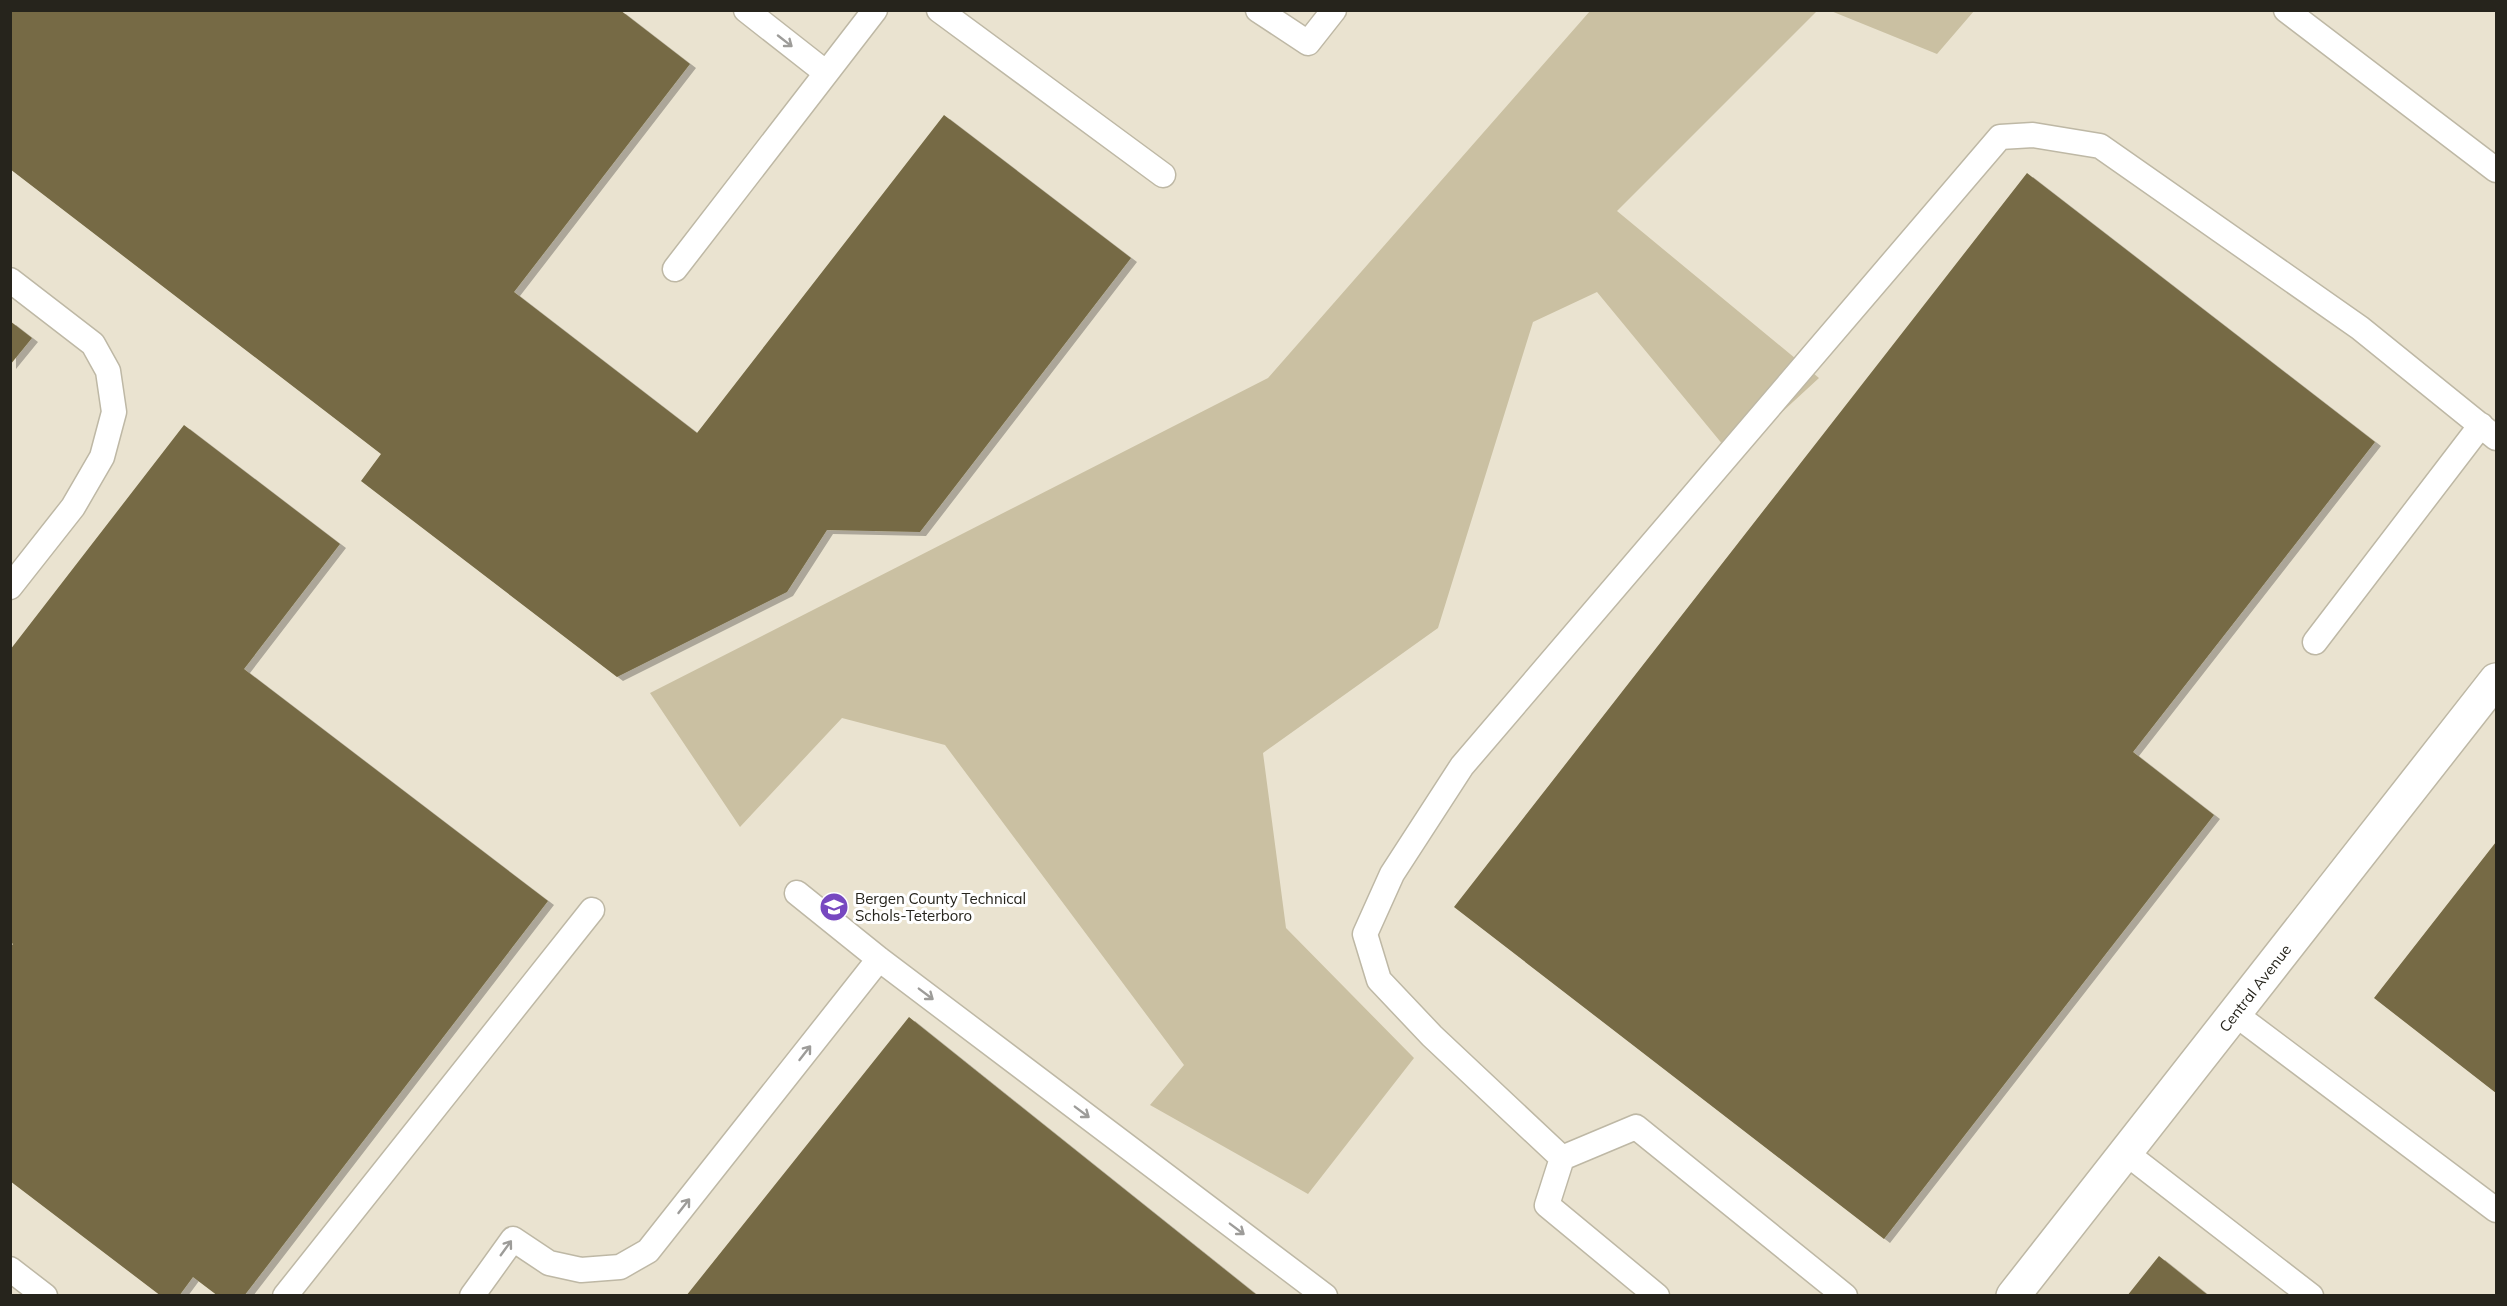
<svg xmlns="http://www.w3.org/2000/svg" width="2507" height="1306" viewBox="0 0 2507 1306" font-family="Mulish,sans-serif">
  <defs>
    <filter id="shadow"><feDropShadow dx="6" dy="4" stdDeviation="0" flood-color="#0004"/></filter>
  </defs>
  <rect width="100%" height="100%" fill="#eae3d0"/>
  <!-- green -->
  <path fill="#cac0a2" d="M 1590,11 L 1817,11 L 1617,211 L 1819,378 L 1733,457 L 1597,292 L 1533,322 L 1438,628 L 1263,753 L 1286,928 L 1414,1058 L 1308,1194 L 1150,1105 L 1184,1065 L 945,745 L 842,718 L 740,827 L 650,693 L 1268,378 Z
    M 1831,11 L 1974,10 L 1974,11 L 1937,54 Z"/>
  <!-- building -->
  <path fill="#766a44" filter="url(#shadow)" d="M 10,10 L 620,10 L 690,64 L 514,292 L 697,433 L 944,115 L 1131,258 L 920,532 L 827,530 L 787,592 L 617,677 L 361,481 L 381,454 L 10,169 Z
    M 2027,173 L 2375,442 L 2133,752 L 2214,815 L 1884,1239 L 1454,907 Z
    M 10,321 L 32,338 L 10,365 Z
    M 184,425 L 340,544 L 244,669 L 548,901 L 244,1296 L 218,1296 L 193,1277 L 179,1296 L 161,1296 L 10,1181 L 10,947 L 13,944 L 10,942 L 10,650 Z
    M 2496,842 L 2496,1093 L 2374,998 Z
    M 909,1017 L 1258,1296 L 686,1296 Z
    M 2159,1256 L 2209,1296 L 2127,1296 Z"/>
  <g fill="none" stroke-linecap="round" stroke-linejoin="round">
    <!-- service casing -->
    <g stroke="#beb8a5" stroke-width="27">
      <path id="service" d="M 746,10 L 825,72
        M 939,10 L 1163,175
        M 1258,10 L 1308,43 L 1334,10
        M 2286,10 L 2496,170
        M 675,269 L 875,10
        M 10,280 L 93,344 L 108,371 L 114,412 L 102,457 L 73,507 L 10,587
        M 2315,642 L 2481,425
        M 797,893 L 879,959 L 1325,1296
        M 2235,1014 L 2496,1210
        M 2126,1153 L 2311,1296
        M 1562,1158 L 1432,1036 L 1379,980 L 1365,934 L 1392,874 L 1462,766 L 2000,137 L 2033,135 L 2100,146 L 2360,328 L 2496,438
        M 10,1269 L 45,1296
        M 285,1296 L 592,910
        M 472,1296 L 513,1239 L 549,1263 L 581,1270 L 620,1267 L 648,1251 L 879,959
        M 1657,1296 L 1547,1205 L 1562,1158 L 1636,1127 L 1845,1296"/>
    </g>
    <!-- tertiary casing -->
    <g stroke="#beb8a5" stroke-width="36">
      <path id="tertiary" d="M 2013,1296 L 2496,680"/>
    </g>
    <!-- service -->
    <use href="#service" stroke="#fff" stroke-width="24"/>
    <!-- tertiary -->
    <use href="#tertiary" stroke="#fff" stroke-width="33"/>
  </g>
  <!-- one-way arrows -->
  <defs><path id="oneway-shaft" d="M-6 0H5M1.5-3L5.5 0L1.5 3" fill="none" stroke-width="1.6" stroke-linecap="round" stroke-linejoin="round" transform="scale(1.5)"/></defs>
  <g stroke="#9d9c99">
    <use href="#oneway-shaft" transform="translate(785 41) rotate(38)"/>
    <use href="#oneway-shaft" transform="translate(926 994) rotate(37)"/>
    <use href="#oneway-shaft" transform="translate(805 1053) rotate(-52)"/>
    <use href="#oneway-shaft" transform="translate(1082 1112) rotate(37)"/>
    <use href="#oneway-shaft" transform="translate(684 1206) rotate(-52)"/>
    <use href="#oneway-shaft" transform="translate(1237 1229) rotate(37)"/>
    <use href="#oneway-shaft" transform="translate(506 1248) rotate(-54)"/>
  </g>
  <!-- icons -->
  <defs>
    <g id="school-disc" transform="scale(1.5)"><circle r="9.5" fill="#7748c0" stroke="#fff"/><path d="M0-5L7-2L0 1L-7-2ZM-4 1L0 2.5L4 1V4Q0 6-4 4Z" fill="#fff"/></g>
  </defs>
  <g fill-rule="evenodd">
    <use href="#school-disc" x="834" y="907"/>
  </g>
  <g text-anchor="middle" dominant-baseline="central" stroke-width="6" stroke-linejoin="round" paint-order="stroke">
    <!-- poi labels -->
    <g font-size="15" fill="#26241c" stroke="#fff" text-anchor="start">
      <text x="855" y="898">Bergen County Technical<tspan x="855" dy="17">Schols-Teterboro</tspan></text>
    </g>
    <!-- street labels -->
    <g font-size="15" fill="#26241c" stroke="#fff">
      <text transform="translate(2255 988) rotate(-52)">Central Avenue</text>
    </g>
  </g>
  <!-- border -->
  <rect width="2507" height="1306" fill="none" stroke="#26241c" stroke-width="24"/>
</svg>
